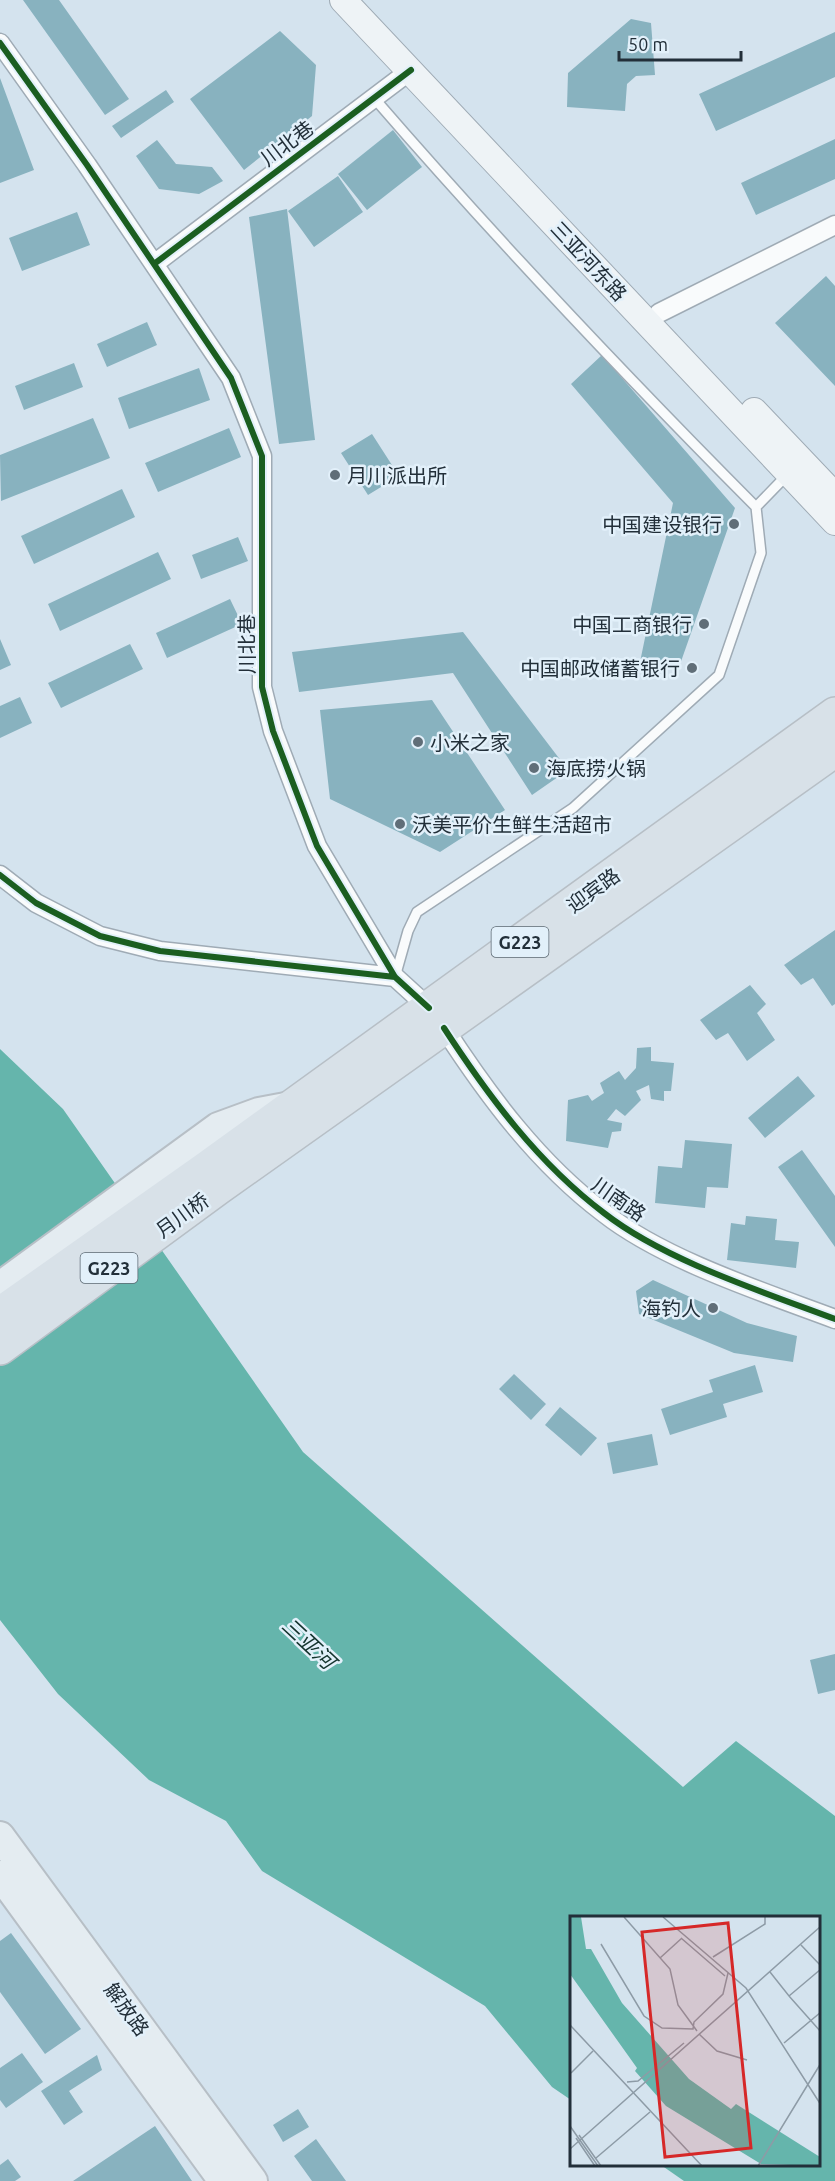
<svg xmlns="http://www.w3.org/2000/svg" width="835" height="2181" viewBox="0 0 835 2181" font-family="Ubuntu,'Noto Sans SC',sans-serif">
  <rect width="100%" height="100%" fill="#d4e3ee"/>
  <!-- water -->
  <path fill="#65b5ac" d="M 0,1049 L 63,1109 L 303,1452 L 683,1787 L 736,1741 L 835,1816 L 835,2181 L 684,2181 L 661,2165 L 818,2164 L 818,1917 L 571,1917 L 571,2100 L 552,2087 L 485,2006 L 262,1871 L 226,1821 L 149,1780 L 58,1694 L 0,1620 Z"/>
  <!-- building -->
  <path fill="#88b2bf" d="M 23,0 L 59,0 L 129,99 L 105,115 Z
    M 631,19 L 651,23 L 655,75 L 636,76 L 627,84 L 625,111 L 567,107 L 568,73 Z
    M 280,31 L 316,65 L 312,116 L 244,170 L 190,99 Z
    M 835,32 L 835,77 L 716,131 L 699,94 Z
    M 0,78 L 34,170 L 0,183 Z
    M 166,90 L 174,102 L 121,138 L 112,126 Z
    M 393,130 L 422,167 L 367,210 L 338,174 Z
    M 835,139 L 835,179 L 756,215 L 741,183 Z
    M 157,140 L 176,164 L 212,167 L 223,181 L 199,194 L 159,189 L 136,156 Z
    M 338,176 L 363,212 L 314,247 L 288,211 Z
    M 287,209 L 315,440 L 279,444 L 249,217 Z
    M 77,212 L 90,245 L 22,271 L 9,238 Z
    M 826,276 L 835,286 L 835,386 L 775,323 Z
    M 147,322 L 157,345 L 107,367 L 97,344 Z
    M 602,355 L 735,508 L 678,670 L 640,662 L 673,503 L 571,384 Z
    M 74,363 L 83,387 L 24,410 L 15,386 Z
    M 199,368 L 210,400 L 129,429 L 118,398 Z
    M 93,418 L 110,458 L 1,501 L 0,455 Z
    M 229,428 L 241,457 L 158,492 L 145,463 Z
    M 372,434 L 399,476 L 368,495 L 341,453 Z
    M 122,489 L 135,517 L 34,564 L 21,536 Z
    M 238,537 L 248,561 L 201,579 L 192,555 Z
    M 158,552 L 171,579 L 60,631 L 48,604 Z
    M 230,599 L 242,624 L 167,658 L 156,633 Z
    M 463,632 L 568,770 L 532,795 L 453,673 L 299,692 L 292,652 Z
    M 0,639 L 11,665 L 0,670 Z
    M 130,644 L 143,669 L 61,708 L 48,683 Z
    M 20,697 L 32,723 L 0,738 L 0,706 Z
    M 432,700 L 505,810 L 440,852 L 330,799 L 320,710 Z
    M 835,930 L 835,1004 L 832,1006 L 813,978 L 801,985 L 784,965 Z
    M 750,985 L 766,1004 L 757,1013 L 775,1040 L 747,1061 L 728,1033 L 716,1040 L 700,1020 Z
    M 651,1047 L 651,1061 L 674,1063 L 671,1091 L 664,1091 L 664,1101 L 651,1099 L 649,1085 L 636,1091 L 641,1100 L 625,1116 L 616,1109 L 607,1120 L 622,1123 L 621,1131 L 612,1132 L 608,1148 L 566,1141 L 568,1100 L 588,1095 L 592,1101 L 604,1093 L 600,1083 L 619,1071 L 625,1080 L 636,1068 L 637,1048 Z
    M 798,1076 L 815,1096 L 765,1138 L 748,1118 Z
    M 685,1140 L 732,1144 L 728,1188 L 707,1187 L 705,1208 L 655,1203 L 658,1166 L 682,1168 Z
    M 802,1150 L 835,1196 L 835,1247 L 778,1167 Z
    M 746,1216 L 777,1219 L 775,1240 L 799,1242 L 796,1268 L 727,1260 L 731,1223 L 745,1225 Z
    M 653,1280 L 747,1323 L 797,1336 L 793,1362 L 734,1353 L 639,1314 L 636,1291 Z
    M 755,1365 L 763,1392 L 723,1404 L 727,1417 L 670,1435 L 661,1409 L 713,1392 L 709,1380 Z
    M 514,1374 L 546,1404 L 531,1420 L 499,1389 Z
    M 560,1407 L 597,1438 L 581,1456 L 545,1425 Z
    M 652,1434 L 658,1465 L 613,1474 L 607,1443 Z
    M 835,1654 L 835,1690 L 818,1694 L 810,1660 Z
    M 11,1933 L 81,2029 L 45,2054 L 0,1992 L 0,1941 Z
    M 22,2053 L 43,2082 L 6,2108 L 0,2100 L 0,2068 Z
    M 97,2055 L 102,2070 L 69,2091 L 83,2112 L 64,2125 L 41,2091 Z
    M 298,2109 L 309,2127 L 283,2142 L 273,2125 Z
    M 155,2126 L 192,2181 L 73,2181 Z
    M 316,2139 L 346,2181 L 312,2181 L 294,2156 Z
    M 8,2159 L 21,2177 L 15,2181 L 0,2181 L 0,2165 Z"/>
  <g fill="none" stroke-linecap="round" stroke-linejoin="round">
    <!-- lane casing -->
    <g stroke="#9fabb5" stroke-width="12">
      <path id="lane" d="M 374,98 C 496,239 625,375 756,507
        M 395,977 L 408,931 L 417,912 L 573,808 L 719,675 L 761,553 L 756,507 L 787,475"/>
    </g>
    <!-- street casing -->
    <g stroke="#9fabb5" stroke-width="21">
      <path id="street" d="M 0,43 L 87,165 L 231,378 L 262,456 L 262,687 L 273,731 L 317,846 L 395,977 L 429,1008
        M 154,264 L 411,70
        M 659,313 L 835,225
        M 0,875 L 36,903 L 100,936 L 160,951 L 395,977
        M 444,1028 C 489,1097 538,1163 604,1213 C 664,1260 763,1292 835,1319"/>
    </g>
    <!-- secondary casing -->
    <g stroke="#9fabb5" stroke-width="28">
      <path id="secondary" d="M 343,0 L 835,522
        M 754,411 L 835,496"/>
    </g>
    <!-- primary casing -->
    <g stroke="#b7bfc6" stroke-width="32">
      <path id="primary" d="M 0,1286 L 218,1127 L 259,1112 L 291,1106
        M 0,1836 L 253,2181
        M 0,1875 L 223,2181"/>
    </g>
    <!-- highway casing -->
    <g stroke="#b7bfc6" stroke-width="36">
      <path id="highway" d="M 0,1314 L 204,1170 L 835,714
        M 0,1348 L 218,1188 L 835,750"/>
    </g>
    <!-- lane -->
    <use href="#lane" stroke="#f9fbfc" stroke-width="9"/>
    <!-- street -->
    <use href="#street" stroke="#f9fbfc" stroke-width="18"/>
    <!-- secondary -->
    <use href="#secondary" stroke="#eef3f6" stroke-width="26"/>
    <!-- primary -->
    <use href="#primary" stroke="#e4ecf1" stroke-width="28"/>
    <!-- highway -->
    <use href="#highway" stroke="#d8e1e8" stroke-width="33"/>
    <!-- cycleway casing -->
    <g stroke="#e2f0fa" stroke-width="10">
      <path id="cycleway" d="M 0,43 L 87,165 L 231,378 L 262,456 L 262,687 L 273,731 L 317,846 L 395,977 L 429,1008
        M 154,264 L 411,70
        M 0,875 L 36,903 L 100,936 L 160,951 L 395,977
        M 444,1028 C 489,1097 538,1163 604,1213 C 664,1260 763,1292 835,1319"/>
    </g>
    <!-- cycleway -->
    <use href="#cycleway" stroke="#1b5e20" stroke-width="6"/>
  </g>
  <!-- markers -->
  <g fill="#606e78" stroke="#e2f0fa" stroke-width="2">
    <circle cx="335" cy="475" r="6"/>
    <circle cx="734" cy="524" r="6"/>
    <circle cx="704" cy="624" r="6"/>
    <circle cx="692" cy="668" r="6"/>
    <circle cx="418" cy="742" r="6"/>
    <circle cx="534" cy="768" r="6"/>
    <circle cx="400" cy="824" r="6"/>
    <circle cx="713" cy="1308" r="6"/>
  </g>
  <g text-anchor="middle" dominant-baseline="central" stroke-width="5" stroke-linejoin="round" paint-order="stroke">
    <!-- shield labels -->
    <g fill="#e2f0fa" stroke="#5c6973" stroke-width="1.5">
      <rect x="491.5" y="927" width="57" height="30" rx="4.5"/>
      <rect x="80.5" y="1253" width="57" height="30" rx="4.5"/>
    </g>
    <g font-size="18" font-weight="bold" fill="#222f39">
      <text x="520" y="942">G223</text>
      <text x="109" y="1268">G223</text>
    </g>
    <!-- street labels -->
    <g font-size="20" fill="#222f39" stroke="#e2f0fa">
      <text transform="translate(287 143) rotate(-37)">川北巷</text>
      <text transform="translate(589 261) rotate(47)">三亚河东路</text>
      <text transform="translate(246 644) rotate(-90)">川北巷</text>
      <text transform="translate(593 890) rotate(-36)">迎宾路</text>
      <text transform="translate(619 1199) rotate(35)">川南路</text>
      <text transform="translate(182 1215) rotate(-36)">月川桥</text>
      <text transform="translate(127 2009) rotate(54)">解放路</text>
    </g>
    <!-- poi labels -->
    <g font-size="20" fill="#222f39" stroke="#e2f0fa" text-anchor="start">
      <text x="347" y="475">月川派出所</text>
      <text x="722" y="524" text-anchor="end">中国建设银行</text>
      <text x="692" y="624" text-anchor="end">中国工商银行</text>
      <text x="680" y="668" text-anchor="end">中国邮政储蓄银行</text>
      <text x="430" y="742">小米之家</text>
      <text x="546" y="768">海底捞火锅</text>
      <text x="412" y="824">沃美平价生鲜生活超市</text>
      <text x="701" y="1308" text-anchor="end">海钓人</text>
    </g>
    <!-- water labels -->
    <g font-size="21" font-style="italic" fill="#13332d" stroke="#e2f0fa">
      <text transform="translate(309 1643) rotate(43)">三亚河</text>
    </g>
  </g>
  <!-- overview -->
  <g transform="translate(570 1916)">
    <rect width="250" height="250" fill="#d4e3ee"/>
    <path d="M 0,1 L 11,1 L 16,33 L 21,33 L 52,87 L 119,163 L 161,193 L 166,188 L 250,241 L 250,250 L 191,248 L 96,190 L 65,155 L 67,152 L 0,58 Z" fill="#65b5ac"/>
    <path fill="none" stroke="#8d9ba6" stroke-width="1.5" d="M 54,1 L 100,53 L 108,89 L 127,115M 93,1 L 176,72 L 251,189M 111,22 L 155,60M 31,28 L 74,100 L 92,112 L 123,113 L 124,106 L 153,78 L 158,57M 231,29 L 251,50M 143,41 L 195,8 L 195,1M 90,42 L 112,22M 200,56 L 219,80 L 251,53M 219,80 L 251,116M 0,109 L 132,250M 129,118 L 147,135 L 177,144M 214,127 L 251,96M 1,157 L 23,135M 57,166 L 68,165 L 114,127M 0,210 L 28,250M 9,219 L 31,250M 6,222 L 25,250M 0,233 L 251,10M 26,242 L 80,196M 188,250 L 251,147"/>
    <path fill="#d62828" fill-opacity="0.15" stroke="#d62828" stroke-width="3" d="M 158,7 L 181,232 L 95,241 L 72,16 Z"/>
    <rect width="250" height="250" fill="none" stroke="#222f39" stroke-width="3"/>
  </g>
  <!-- scale -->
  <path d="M619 51v9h122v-9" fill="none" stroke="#222f39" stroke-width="3"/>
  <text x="628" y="51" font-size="18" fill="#222f39" stroke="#e2f0fa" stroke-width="4.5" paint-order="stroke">50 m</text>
</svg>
